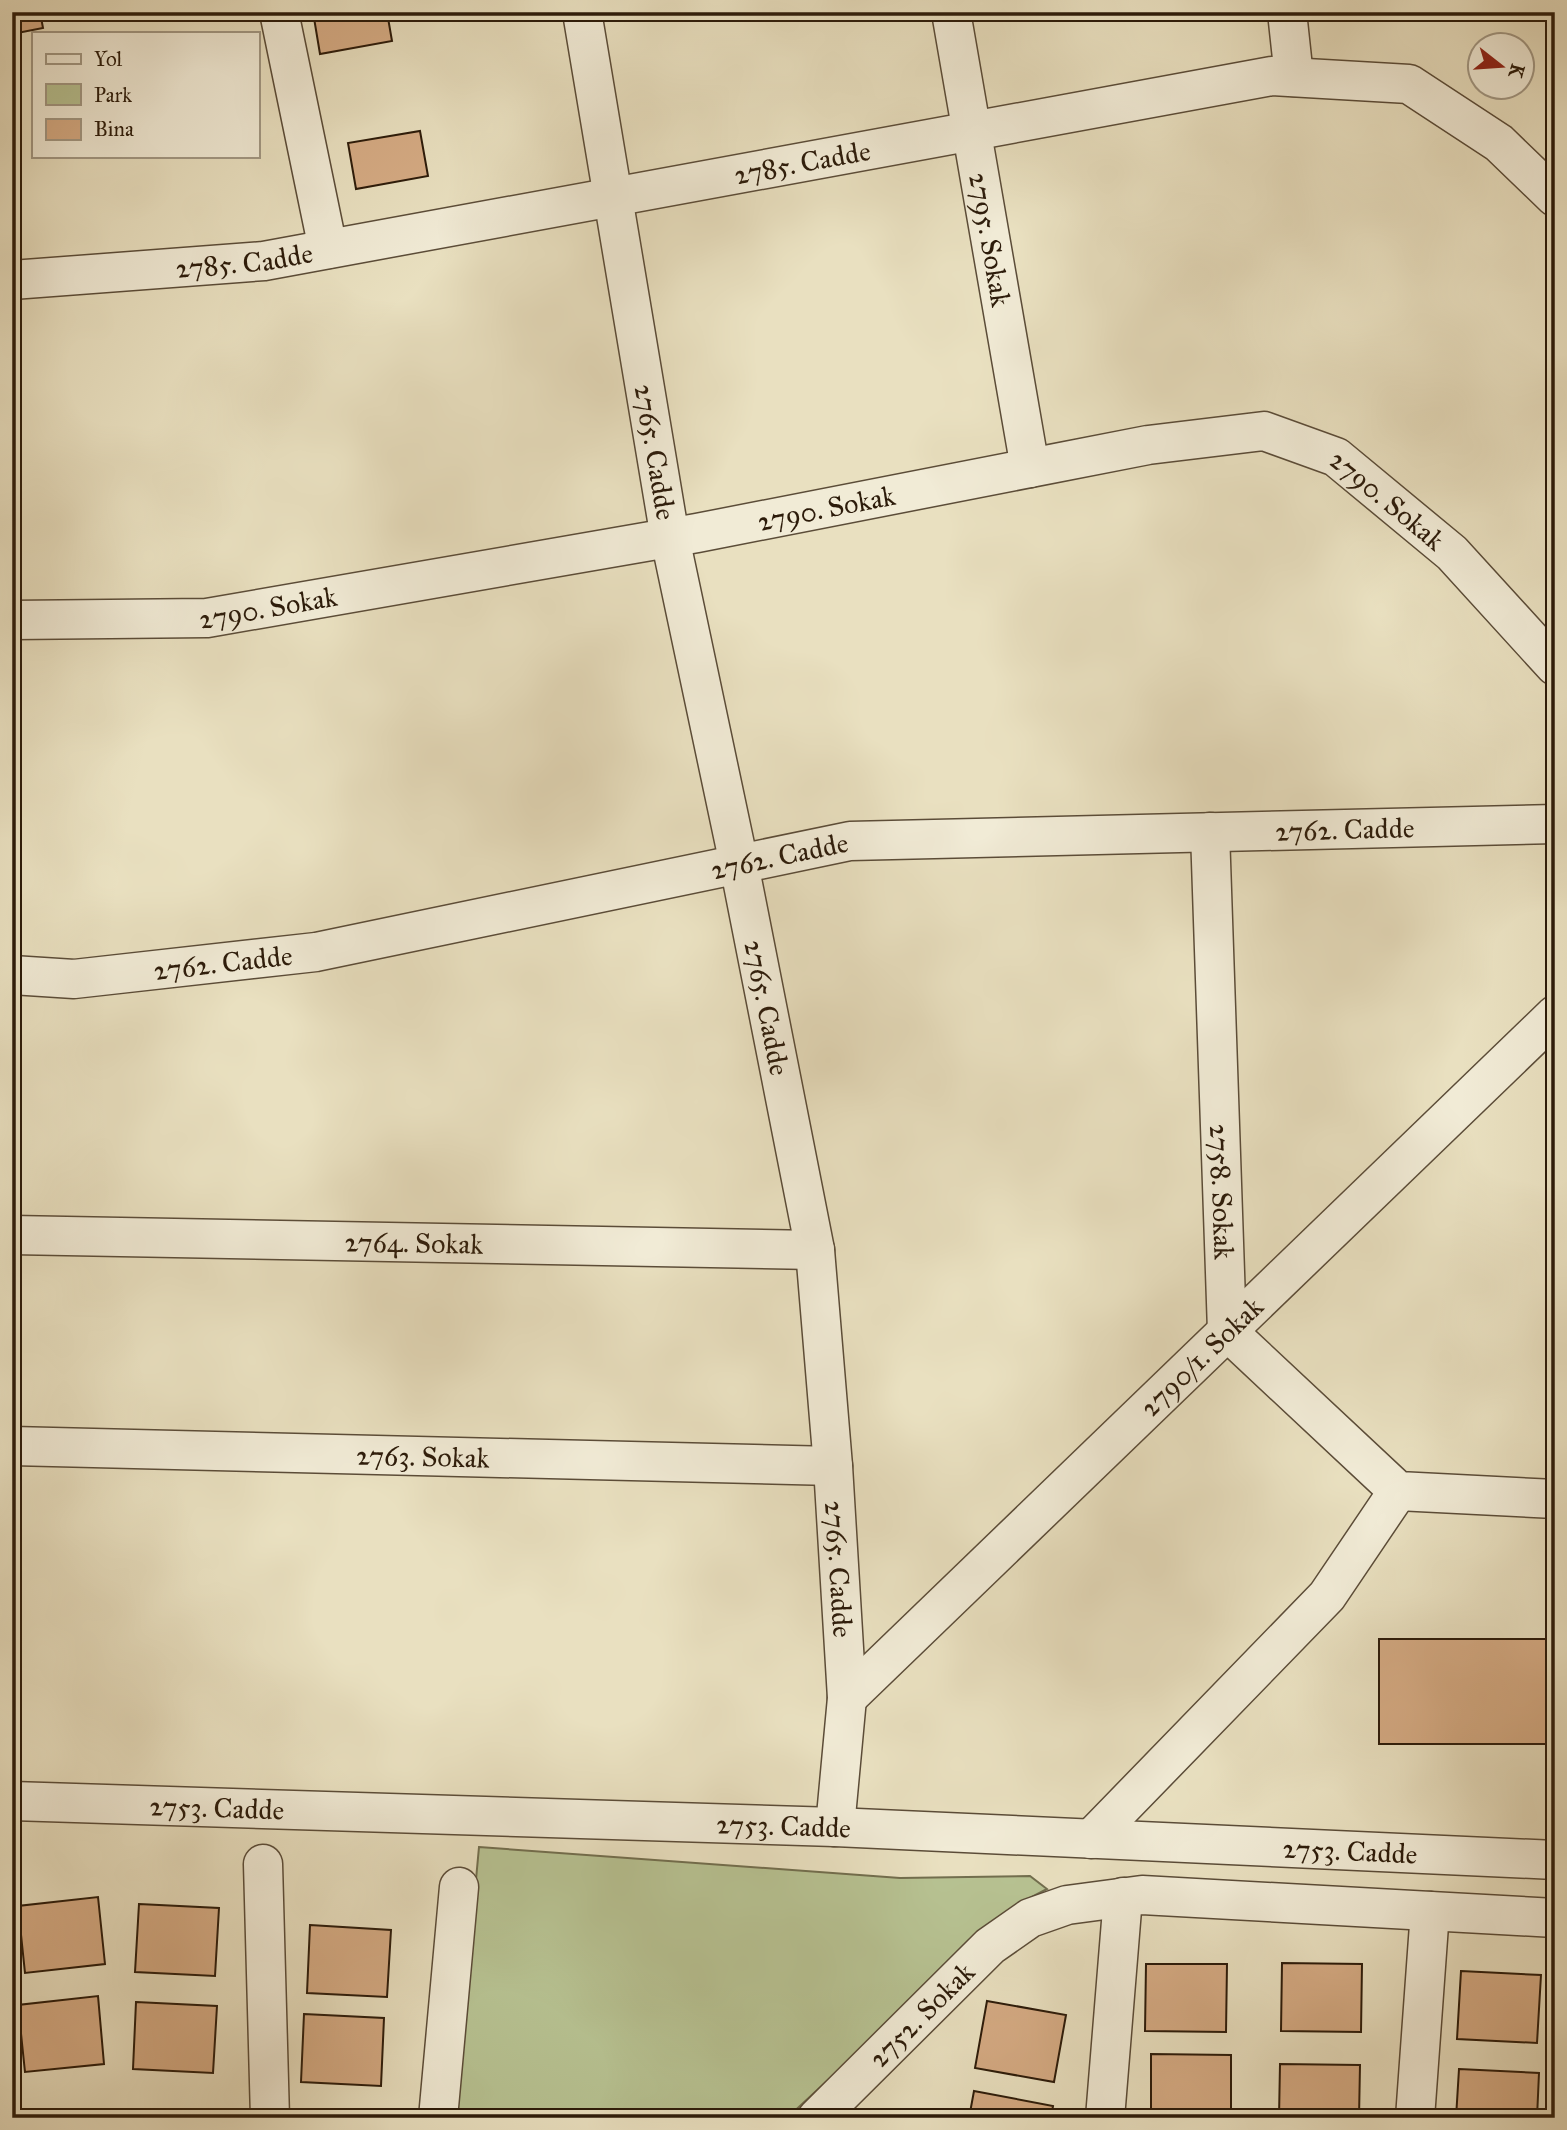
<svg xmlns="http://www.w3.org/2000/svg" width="1567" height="2130" viewBox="0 0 1567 2130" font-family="'IM FELL Great Primer',serif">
  <rect width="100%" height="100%" fill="#e9e0c0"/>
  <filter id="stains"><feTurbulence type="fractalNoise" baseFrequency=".00286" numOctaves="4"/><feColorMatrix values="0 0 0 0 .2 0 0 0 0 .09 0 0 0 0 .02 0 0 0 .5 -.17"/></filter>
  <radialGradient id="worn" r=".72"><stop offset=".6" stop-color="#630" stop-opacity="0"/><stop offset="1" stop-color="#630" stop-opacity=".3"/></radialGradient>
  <!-- green -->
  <path fill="#b7c292" stroke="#726e4e" stroke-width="2" d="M 479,1847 L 900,1878 L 1030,1876 L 1047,1889 L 1018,1904 L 787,2118 L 454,2118 Z"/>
  <!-- building -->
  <path fill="#d5ab84" stroke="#2c1b0a" stroke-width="2" d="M 12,12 L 40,12 L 43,28 L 12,34 Z
    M 313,12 L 387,12 L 392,41 L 320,54 Z
    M 420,131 L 428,176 L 356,189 L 348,143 Z
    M 1379,1639 L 1555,1639 L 1555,1744 L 1379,1744 Z
    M 98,1897 L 105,1964 L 25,1973 L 18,1906 Z
    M 139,1904 L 219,1908 L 215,1976 L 135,1972 Z
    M 310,1925 L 391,1930 L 387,1997 L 307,1993 Z
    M 1282,1963 L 1362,1964 L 1361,2032 L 1281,2031 Z
    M 1146,1964 L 1227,1964 L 1226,2032 L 1145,2031 Z
    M 1461,1971 L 1541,1975 L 1537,2043 L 1457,2039 Z
    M 98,1996 L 104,2064 L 25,2072 L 18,2005 Z
    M 987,2001 L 1066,2015 L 1054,2082 L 975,2068 Z
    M 136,2002 L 217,2006 L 213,2073 L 133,2069 Z
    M 304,2014 L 384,2018 L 381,2086 L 301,2082 Z
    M 1151,2054 L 1231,2055 L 1231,2118 L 1151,2118 Z
    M 1280,2064 L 1360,2065 L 1359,2118 L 1279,2118 Z
    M 1459,2069 L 1539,2073 L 1537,2118 L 1456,2118 Z
    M 974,2091 L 1053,2106 L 1051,2118 L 969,2118 Z"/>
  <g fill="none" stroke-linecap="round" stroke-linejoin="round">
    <!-- minor casing -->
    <g stroke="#5b4c38" stroke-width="41">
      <g id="minor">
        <path d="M 279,12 L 328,249"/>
        <path id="s1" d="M 582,12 L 670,538 L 739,864 L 815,1250 L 833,1466 L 847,1698 L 835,1827"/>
        <path id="s2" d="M 951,12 L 1030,468"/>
        <path d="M 1287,12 L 1294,77"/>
        <path id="s3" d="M 12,280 L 264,261 L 1272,76 L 1409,84 L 1499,143 L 1555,197"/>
        <path id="s4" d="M 12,620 L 207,618 L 697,533 L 1148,445 L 1264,431 L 1336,457 L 1452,553 L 1555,666"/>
        <path id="s5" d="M 1210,832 L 1227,1331 L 1398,1491 L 1555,1499"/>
        <path id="s6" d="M 12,975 L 74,979 L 316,952 L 850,841 L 1555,824"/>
        <path id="s7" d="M 12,1235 L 815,1250"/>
        <path id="s8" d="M 12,1446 L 833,1466"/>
        <path id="s9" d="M 847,1698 L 1555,1015"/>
        <path id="s10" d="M 12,1801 L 835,1827 L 1555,1860"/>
        <path d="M 1091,1839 L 1327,1596 L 1398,1491"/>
        <path d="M 263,1864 L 270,2118"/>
        <path d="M 438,2118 L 459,1887"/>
        <path id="s11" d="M 817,2118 L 990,1946 L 1030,1918 L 1067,1905 L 1142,1895 L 1555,1918"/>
        <path d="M 1105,2118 L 1123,1897"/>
        <path d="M 1415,2118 L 1430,1911"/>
      </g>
    </g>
    <!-- minor -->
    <use href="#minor" stroke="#f1ebd6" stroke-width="38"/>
  </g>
  <g text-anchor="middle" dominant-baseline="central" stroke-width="7" stroke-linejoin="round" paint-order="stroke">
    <!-- street labels -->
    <g font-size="28" fill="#2c1b0a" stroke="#f1ebd6">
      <text stroke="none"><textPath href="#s3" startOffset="800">2785. Cadde</textPath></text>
      <text stroke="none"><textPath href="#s2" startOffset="231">2795. Sokak</textPath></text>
      <text stroke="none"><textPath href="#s3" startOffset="233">2785. Cadde</textPath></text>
      <text stroke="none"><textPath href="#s1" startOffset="446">2765. Cadde</textPath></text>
      <text stroke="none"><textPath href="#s4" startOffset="1412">2790. Sokak</textPath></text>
      <text stroke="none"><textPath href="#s4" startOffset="824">2790. Sokak</textPath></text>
      <text stroke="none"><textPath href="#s4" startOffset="257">2790. Sokak</textPath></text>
      <text stroke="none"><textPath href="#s6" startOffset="1346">2762. Cadde</textPath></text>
      <text stroke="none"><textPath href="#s6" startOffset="779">2762. Cadde</textPath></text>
      <text stroke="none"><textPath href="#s6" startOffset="212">2762. Cadde</textPath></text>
      <text stroke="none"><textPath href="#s1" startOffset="1013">2765. Cadde</textPath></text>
      <text stroke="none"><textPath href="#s5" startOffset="360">2758. Sokak</textPath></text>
      <text stroke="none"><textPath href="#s7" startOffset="402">2764. Sokak</textPath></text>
      <text stroke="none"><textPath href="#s9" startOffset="492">2790/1. Sokak</textPath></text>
      <text stroke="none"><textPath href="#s8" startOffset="411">2763. Sokak</textPath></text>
      <text stroke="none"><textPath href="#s1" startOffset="1580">2765. Cadde</textPath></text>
      <text stroke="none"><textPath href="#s10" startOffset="205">2753. Cadde</textPath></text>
      <text stroke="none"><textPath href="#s10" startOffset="772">2753. Cadde</textPath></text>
      <text stroke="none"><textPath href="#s10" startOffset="1339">2753. Cadde</textPath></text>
      <text stroke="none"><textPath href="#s11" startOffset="147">2752. Sokak</textPath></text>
    </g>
  </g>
  <!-- margin -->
  <rect width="1567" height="2130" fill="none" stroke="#e9e0c0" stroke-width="42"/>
  <rect x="14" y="14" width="1539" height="2102" fill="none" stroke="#2c1b0a" stroke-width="3.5"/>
  <rect x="21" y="21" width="1525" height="2088" fill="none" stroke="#2c1b0a" stroke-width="2"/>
  <!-- legend -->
  <rect x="32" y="32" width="228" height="126" fill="#f1ebd6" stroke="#a29884" stroke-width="2"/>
  <rect x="46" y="54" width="35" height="10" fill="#f1ebd6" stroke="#a29884" stroke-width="2"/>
  <text x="94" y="66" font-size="21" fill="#2c1b0a">Yol</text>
  <rect x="46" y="84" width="35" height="21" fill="#b7c292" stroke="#a29884" stroke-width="2"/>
  <text x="94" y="102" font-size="21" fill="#2c1b0a">Park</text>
  <rect x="46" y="119" width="35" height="21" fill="#d5ab84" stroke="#a29884" stroke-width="2"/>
  <text x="94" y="136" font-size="21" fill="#2c1b0a">Bina</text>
  <!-- north arrow -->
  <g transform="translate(1501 66) rotate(107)"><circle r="33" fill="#f1ebd6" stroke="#a29884" stroke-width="2"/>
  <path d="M0-5L12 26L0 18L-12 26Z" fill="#8f2418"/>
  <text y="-10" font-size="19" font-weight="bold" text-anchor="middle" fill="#2c1b0a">K</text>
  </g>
  <rect width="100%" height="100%" filter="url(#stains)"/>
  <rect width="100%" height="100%" fill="url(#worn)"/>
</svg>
